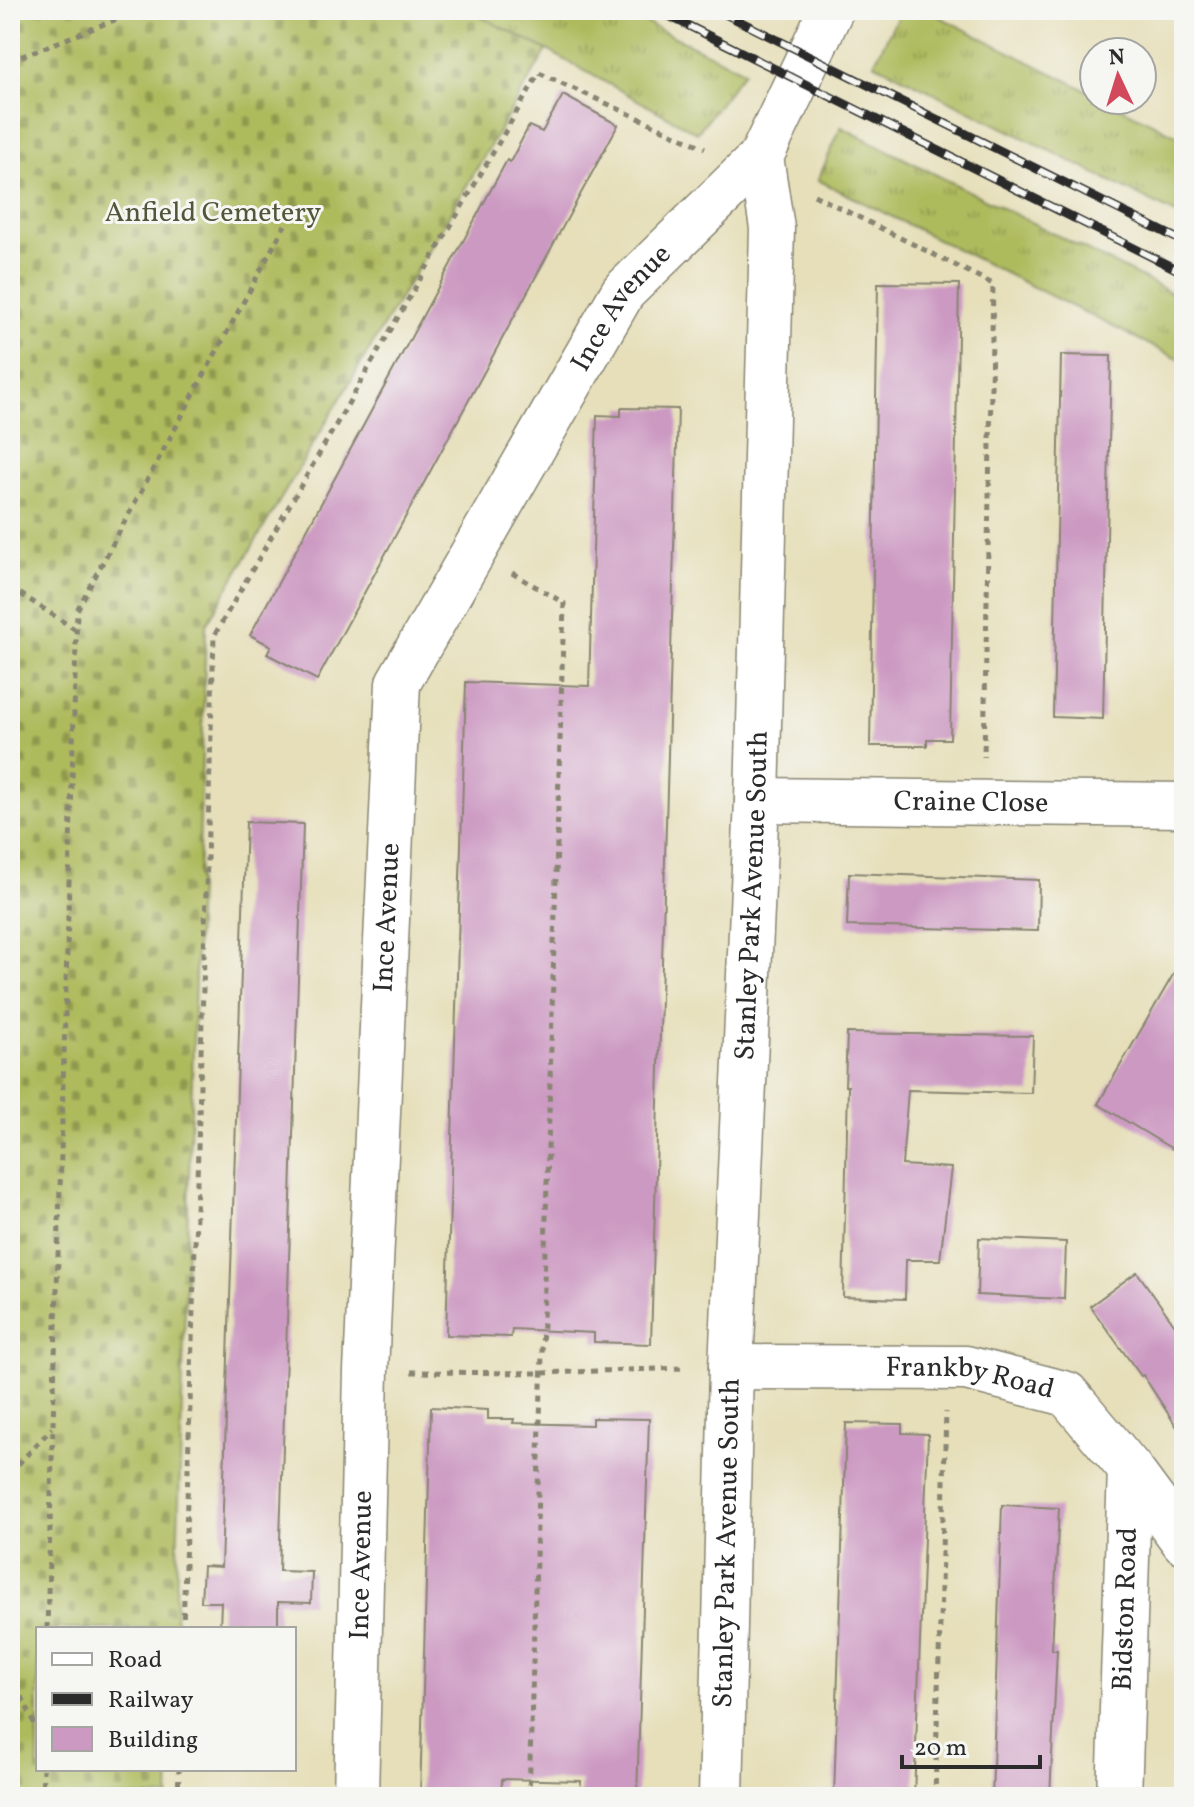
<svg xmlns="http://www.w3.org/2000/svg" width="1194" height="1807" viewBox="0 0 1194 1807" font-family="Vollkorn,serif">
  <defs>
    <pattern id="grass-tufts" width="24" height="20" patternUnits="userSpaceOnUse" patternTransform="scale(2)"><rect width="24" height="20" fill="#aebb5d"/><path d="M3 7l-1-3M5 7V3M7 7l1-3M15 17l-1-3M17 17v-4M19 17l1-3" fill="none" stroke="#8e984d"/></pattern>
    <pattern id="cemetery-stones" width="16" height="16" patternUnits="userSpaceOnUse" patternTransform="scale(2)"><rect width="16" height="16" fill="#aebb5d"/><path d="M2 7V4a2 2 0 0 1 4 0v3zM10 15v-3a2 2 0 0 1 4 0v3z" fill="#8e984d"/></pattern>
  </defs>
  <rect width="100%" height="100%" fill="#f6f6f2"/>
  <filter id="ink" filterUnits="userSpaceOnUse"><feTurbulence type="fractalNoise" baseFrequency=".0125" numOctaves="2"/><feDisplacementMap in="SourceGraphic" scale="16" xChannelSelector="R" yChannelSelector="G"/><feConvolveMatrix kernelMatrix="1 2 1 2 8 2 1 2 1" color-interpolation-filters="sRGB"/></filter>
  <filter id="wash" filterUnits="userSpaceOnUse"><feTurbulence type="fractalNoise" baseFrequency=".006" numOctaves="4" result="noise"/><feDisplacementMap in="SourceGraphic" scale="32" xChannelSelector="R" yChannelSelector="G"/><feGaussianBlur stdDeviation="1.8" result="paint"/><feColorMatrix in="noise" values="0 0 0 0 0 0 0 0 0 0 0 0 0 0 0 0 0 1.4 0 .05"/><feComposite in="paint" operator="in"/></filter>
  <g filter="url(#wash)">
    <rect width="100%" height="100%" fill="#e6dfba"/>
    <!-- grass -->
    <path fill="url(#grass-tufts)" stroke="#6c7344" stroke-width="2" d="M 467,10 L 620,10 L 744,71 L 697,133 L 547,50 Z
      M 901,10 L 926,10 L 1094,94 L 1094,100 L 1106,100 L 1184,139 L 1184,218 L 874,63 Z
      M 841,127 L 1184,299 L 1184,362 L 818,180 Z"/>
    <!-- cemetery -->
    <path fill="url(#cemetery-stones)" stroke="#6c7344" stroke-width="2" d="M 10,10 L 467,10 L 547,50 L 206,625 L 175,1629 L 38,1629 L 38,1769 L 170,1769 L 169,1797 L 10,1797 Z"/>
    <g id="blocks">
      <!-- building -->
      <path fill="#cc99c2" d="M 563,95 L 618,125 L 317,680 L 267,654 L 271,646 L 250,635 L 507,160 L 510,162 L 529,126 L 542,132 Z
        M 878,283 L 959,284 L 950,739 L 927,739 L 927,746 L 870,746 Z
        M 1061,355 L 1111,356 L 1103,719 L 1053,717 Z
        M 621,408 L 678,409 L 651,1344 L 594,1342 L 594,1333 L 512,1329 L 511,1337 L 446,1335 L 466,682 L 589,686 L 597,415 L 621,416 Z
        M 246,822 L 303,824 L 279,1571 L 312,1572 L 311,1603 L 278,1602 L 278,1629 L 220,1629 L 221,1602 L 201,1602 L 203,1566 L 221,1567 Z
        M 849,873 L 1039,880 L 1038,931 L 847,926 Z
        M 1184,956 L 1184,1156 L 1098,1104 Z
        M 847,1033 L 1033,1036 L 1031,1093 L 908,1090 L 902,1165 L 951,1168 L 940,1260 L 906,1260 L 905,1299 L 843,1297 L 848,1086 L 845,1086 Z
        M 979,1238 L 1066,1242 L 1064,1299 L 977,1295 Z
        M 1137,1272 L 1184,1338 L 1184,1438 L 1143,1375 L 1141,1376 L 1090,1306 Z
        M 431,1407 L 488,1410 L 488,1419 L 514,1419 L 513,1423 L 592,1425 L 592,1418 L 649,1419 L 637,1797 L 580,1797 L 581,1781 L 502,1779 L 501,1797 L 420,1797 Z
        M 846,1423 L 902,1424 L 902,1433 L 928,1434 L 914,1797 L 834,1797 Z
        M 1002,1505 L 1059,1508 L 1052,1650 L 1057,1650 L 1050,1797 L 992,1797 Z"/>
    </g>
  </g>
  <g filter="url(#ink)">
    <use href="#blocks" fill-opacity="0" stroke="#888572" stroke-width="2"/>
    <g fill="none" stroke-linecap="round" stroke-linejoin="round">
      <!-- minor casing -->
      <g stroke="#888572" stroke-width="47">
        <g id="minor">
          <path id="s1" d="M 757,800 L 1184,805"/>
          <path id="s2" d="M 731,1367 L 966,1368 L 1067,1394 L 1130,1469 L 1184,1542"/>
          <path id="s3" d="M 356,1797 L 366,1371 L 398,683 L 623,292 L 761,157"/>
          <path id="s4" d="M 721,1797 L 731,1367 L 757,800 L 772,228 L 761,157 L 831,10"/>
          <path id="s5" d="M 1119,1797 L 1130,1469"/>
        </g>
      </g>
      <!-- path -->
      <path stroke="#888572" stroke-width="5" stroke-dasharray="6 6" stroke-linecap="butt" d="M 10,61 L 140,10
        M 814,195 L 993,284 L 984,757
        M 512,573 L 564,603 L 529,1797
        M 10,587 L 76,630
        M 411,1372 L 542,1373 L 685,1368
        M 10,1473 L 52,1428
        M 47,1629 L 77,610 L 285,225
        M 183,1629 L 214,636 L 539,73 L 705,148
        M 10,1676 L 15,1681 L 38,1732
        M 42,1797 L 43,1769
        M 178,1797 L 179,1769
        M 935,1797 L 946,1412"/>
      <!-- minor -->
      <use href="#minor" stroke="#fff" stroke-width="44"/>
      <!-- rail casing -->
      <g stroke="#2b2b2b" stroke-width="9">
        <path id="rail" d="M 657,10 L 1184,273
          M 717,10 L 1184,242"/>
      </g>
      <!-- rail -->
      <use href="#rail" stroke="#f6f6f2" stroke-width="6" stroke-dasharray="18" stroke-linecap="butt"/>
    </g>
  </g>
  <g text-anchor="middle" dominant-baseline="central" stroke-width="6" stroke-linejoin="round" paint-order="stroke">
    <!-- park labels -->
    <g font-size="28" fill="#52563a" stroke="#f6f6f2">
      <text x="213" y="213">Anfield Cemetery</text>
    </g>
    <!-- street labels -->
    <g font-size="28" fill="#2b2b2b" stroke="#f6f6f2">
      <text stroke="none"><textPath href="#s3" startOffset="1552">Ince Avenue</textPath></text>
      <text stroke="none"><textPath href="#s1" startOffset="214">Craine Close</textPath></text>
      <text stroke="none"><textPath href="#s4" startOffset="902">Stanley Park Avenue South</textPath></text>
      <text stroke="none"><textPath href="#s3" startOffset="880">Ince Avenue</textPath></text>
      <text stroke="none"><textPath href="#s2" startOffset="240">Frankby Road</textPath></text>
      <text stroke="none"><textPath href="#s4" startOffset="254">Stanley Park Avenue South</textPath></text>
      <text stroke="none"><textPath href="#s3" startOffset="232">Ince Avenue</textPath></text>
      <text stroke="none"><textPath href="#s5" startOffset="188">Bidston Road</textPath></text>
    </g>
  </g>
  <!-- margin -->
  <rect width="1194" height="1807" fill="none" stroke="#f6f6f2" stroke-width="40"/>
  <!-- legend -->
  <rect x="36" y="1627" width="260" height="144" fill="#f6f6f2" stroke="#a5a5a2" stroke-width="2"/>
  <rect x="52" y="1653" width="40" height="12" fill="#ffffff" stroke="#a5a5a2" stroke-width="2"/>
  <text x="108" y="1667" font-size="24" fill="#2b2b2b">Road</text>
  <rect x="52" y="1693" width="40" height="12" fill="#2b2b2b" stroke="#a5a5a2" stroke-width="2"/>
  <text x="108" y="1707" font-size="24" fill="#2b2b2b">Railway</text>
  <rect x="52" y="1727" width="40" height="24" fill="#cc99c2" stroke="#a5a5a2" stroke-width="2"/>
  <text x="108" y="1747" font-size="24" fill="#2b2b2b">Building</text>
  <!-- north arrow -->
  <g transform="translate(1118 76) rotate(356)"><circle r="38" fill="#f6f6f2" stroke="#a5a5a2" stroke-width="2"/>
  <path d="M0-6L14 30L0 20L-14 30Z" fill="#d1495b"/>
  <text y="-12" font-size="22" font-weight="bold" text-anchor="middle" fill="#2b2b2b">N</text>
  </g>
  <!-- scale -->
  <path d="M902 1755v12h138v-12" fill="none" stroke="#2b2b2b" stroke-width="4"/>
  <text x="914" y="1755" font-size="24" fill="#2b2b2b" stroke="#f6f6f2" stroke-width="6" paint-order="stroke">20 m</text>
</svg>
